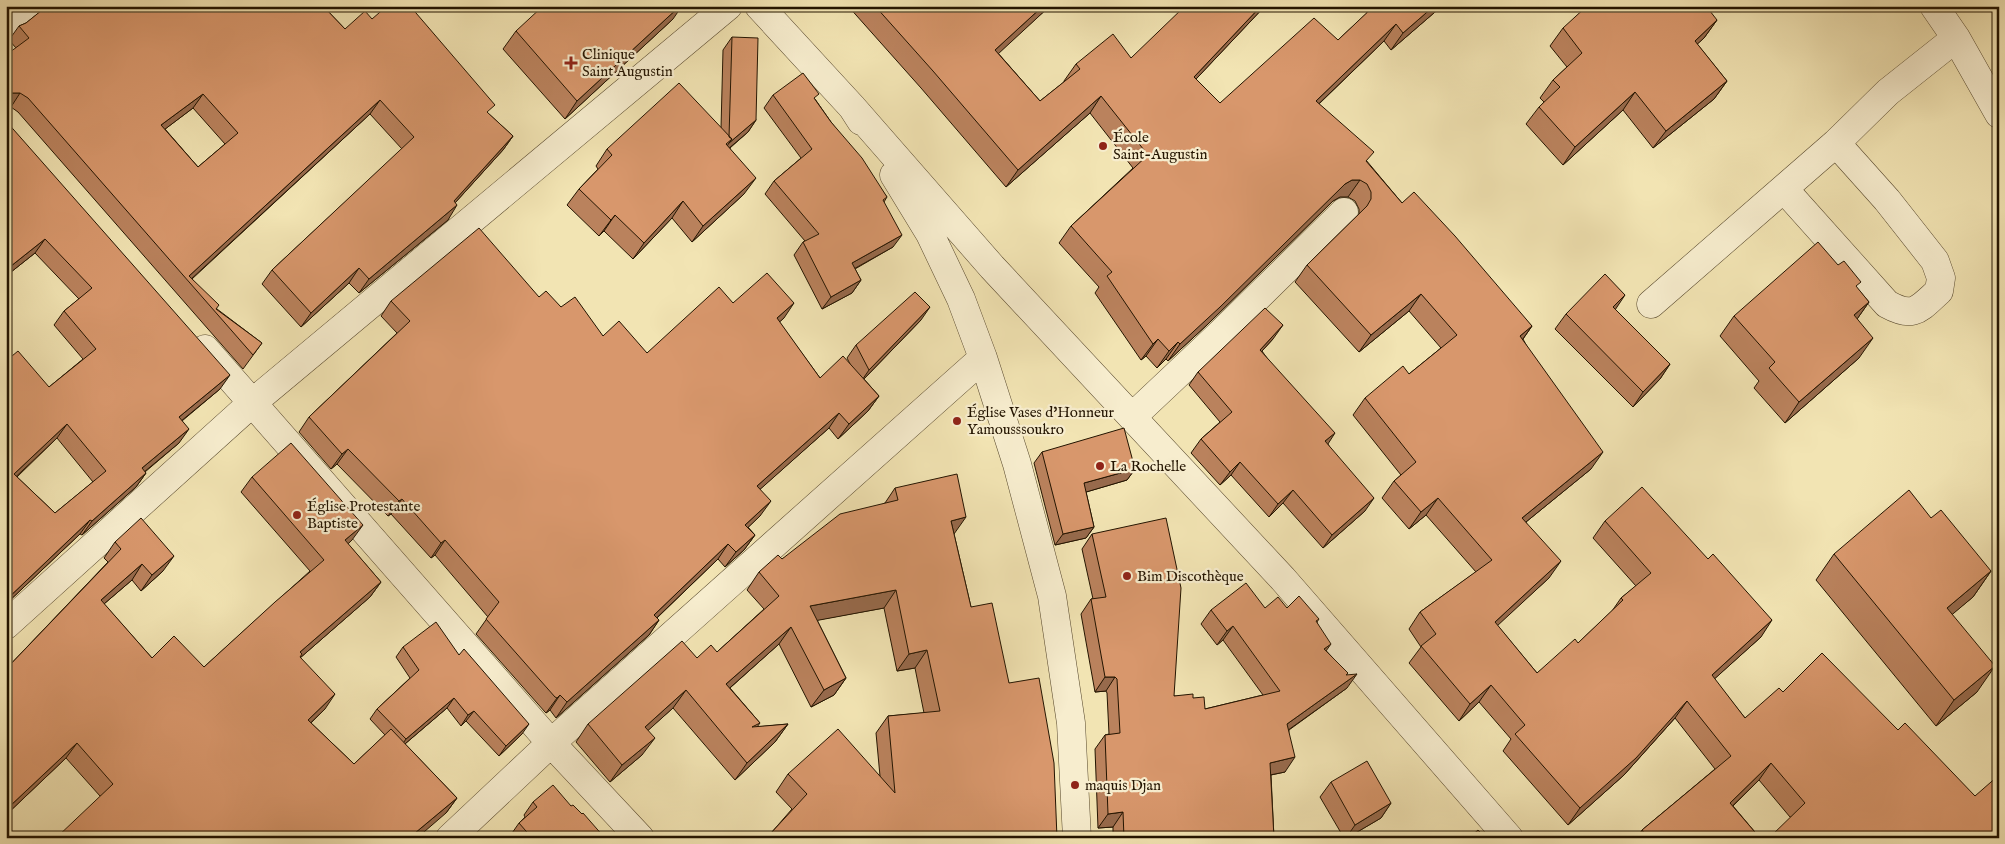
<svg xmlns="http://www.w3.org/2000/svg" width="2005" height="844" viewBox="0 0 2005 844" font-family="'IM FELL English',serif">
  <rect width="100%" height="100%" fill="#f2e4b3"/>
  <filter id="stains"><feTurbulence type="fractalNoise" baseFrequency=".004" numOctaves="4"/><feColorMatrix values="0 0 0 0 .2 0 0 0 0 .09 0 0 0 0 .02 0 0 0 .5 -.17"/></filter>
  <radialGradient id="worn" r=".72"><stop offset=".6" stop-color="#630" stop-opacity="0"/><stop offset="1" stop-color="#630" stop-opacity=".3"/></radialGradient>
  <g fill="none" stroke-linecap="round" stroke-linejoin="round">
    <!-- minor casing -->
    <g stroke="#57482d" stroke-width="29">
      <path id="minor" d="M 759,6 L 852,107 L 861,121
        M 1934,6 L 1956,38 L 1999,114
        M 6,25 L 30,6
        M 852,107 L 992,267 L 1283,579 L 1509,838
        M 894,175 L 930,234 L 961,299 L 983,358 L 1017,464 L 1052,596 L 1071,723 L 1077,838
        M 1784,189 L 1887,304 C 1914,319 1919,309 1939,291 L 1941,278 L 1935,261 L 1887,200 L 1836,143
        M 1651,304 L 1836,143 L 1888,92 L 1956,38
        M 205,349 L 551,743 L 640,838
        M 1132,417 L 1219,335 L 1344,212
        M 6,625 L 252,403 L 728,6
        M 450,838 L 551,743 L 983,358"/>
    </g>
    <!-- minor -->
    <use href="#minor" stroke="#f7edce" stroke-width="28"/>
  </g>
  <!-- wall -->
  <path fill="#ba825d" stroke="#231400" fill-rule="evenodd" d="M 45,6 L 323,6 L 345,29 L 372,19 L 489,114 L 513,136 L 503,150 L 455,203 L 448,220 L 359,293 L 349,283 L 301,327 L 262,284 L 272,270 L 402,149 L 370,114 L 192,279 L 217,309 L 262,343 L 243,369 L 18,112 L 11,107 L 16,48 L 9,40 L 19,26 L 26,23 L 45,8 ZM 193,108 L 225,144 L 198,167 L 165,129 Z
    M 848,6 L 1050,6 L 998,53 L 1040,101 L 1064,82 L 1064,81 L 1076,64 L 1131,58 L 1265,6 L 1196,79 L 1220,103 L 1338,40 L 1367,13 L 1361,6 L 1442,6 L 1391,50 L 1384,41 L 1319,104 L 1402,203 L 1532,326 L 1523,339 L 1591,469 L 1526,522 L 1549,578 L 1497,625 L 1537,673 L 1578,643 L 1612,611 L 1621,598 L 1636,586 L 1593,538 L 1605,521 L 1761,637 L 1714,679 L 1745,718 L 1783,692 L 1999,838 L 1790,817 L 1759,780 L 1733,806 L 1760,838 L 1637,838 L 1642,830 L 1715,769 L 1675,718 L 1624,775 L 1568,825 L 1503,751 L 1511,739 L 1479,702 L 1459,721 L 1409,663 L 1421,647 L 1409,629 L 1420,612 L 1476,572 L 1426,515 L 1409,529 L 1382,498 L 1394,481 L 1401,475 L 1353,415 L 1365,398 L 1409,374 L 1441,348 L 1409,311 L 1359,352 L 1295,282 L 1307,265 L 1359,214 L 1359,209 L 1355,201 L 1348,197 L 1340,197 L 1333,201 L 1208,324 L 1168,361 L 1166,359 L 1157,368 L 1146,356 L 1141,360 L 1095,293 L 1099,287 L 1059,243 L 1071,226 L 1133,168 L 1090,113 L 1006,187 L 921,88 Z
    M 673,19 L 565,119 L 503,49 L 516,31 Z
    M 1717,20 L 1704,38 L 1697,44 L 1727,81 L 1714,99 L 1653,148 L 1623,110 L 1563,165 L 1526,124 L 1539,107 L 1544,102 L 1540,98 L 1553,80 L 1567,67 L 1550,46 L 1563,28 Z
    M 732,37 L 756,120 L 748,132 L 730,148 L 744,194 L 692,242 L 672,218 L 633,259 L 604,231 L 599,236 L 567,205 L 579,189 L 598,169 L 596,166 L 607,149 L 721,128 L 723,50 Z
    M 773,95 L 815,99 L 831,122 L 887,197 L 884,202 L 893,247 L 855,269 L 861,280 L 852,293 L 822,309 L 794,255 L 803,242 L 805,241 L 765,194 L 774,181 L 801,158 L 764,108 Z
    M 6,121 L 220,389 L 182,421 L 179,443 L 145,472 L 146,473 L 136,487 L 82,535 L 80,534 L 6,604 L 6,361 L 49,387 L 83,359 L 54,325 L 64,311 L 79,299 L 35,253 L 6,276 ZM 57,438 L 93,482 L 55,513 L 17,477 Z
    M 1857,288 L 1869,302 L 1857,319 L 1859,358 L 1785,423 L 1754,388 L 1759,381 L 1720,336 L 1734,316 Z
    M 539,297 L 561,307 L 603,336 L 647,353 L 733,303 L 784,318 L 779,322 L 820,378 L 850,364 L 847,358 L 856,345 L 921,320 L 864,379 L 879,396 L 868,411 L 838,439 L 829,428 L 760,489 L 760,516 L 748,527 L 755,535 L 744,550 L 725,567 L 718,559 L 657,618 L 659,620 L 649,635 L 556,718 L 550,710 L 546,713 L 545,712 L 476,634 L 488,617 L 435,555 L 431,558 L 391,514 L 388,516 L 337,464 L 331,469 L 299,432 L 309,417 L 397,333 L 381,316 L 391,301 Z
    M 1615,309 L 1670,364 L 1660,379 L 1633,407 L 1555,329 L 1566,314 Z
    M 1273,339 L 1262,351 L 1328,444 L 1365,511 L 1323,548 L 1283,503 L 1269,517 L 1231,475 L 1220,485 L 1191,453 L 1201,439 L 1220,422 L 1189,385 L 1198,372 Z
    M 1042,452 L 1135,469 L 1127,480 L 1086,492 L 1094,527 L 1086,538 L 1055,545 L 1034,463 Z
    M 252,477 L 352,540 L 348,544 L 381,582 L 370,597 L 300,658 L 325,709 L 311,723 L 354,764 L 385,735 L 370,719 L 377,709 L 410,678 L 396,657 L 403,647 L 459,655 L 522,734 L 499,756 L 466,721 L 461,726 L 447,708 L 405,744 L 457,798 L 446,813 L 100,796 L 66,758 L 6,815 L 6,669 L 108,562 L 104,558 L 115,542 L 163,571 L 141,591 L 132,580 L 104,604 L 152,658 L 204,667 L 310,571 L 241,492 Z
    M 895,488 L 954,534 L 971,607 L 1009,683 L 1057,838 L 767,838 L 771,833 L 792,809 L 776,792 L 788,774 L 880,776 L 876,733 L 888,716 L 924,713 L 915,668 L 897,671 L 884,608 L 817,620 L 846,678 L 834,695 L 811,707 L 779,644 L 730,688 L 760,723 L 757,727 L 788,724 L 775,742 L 735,780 L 673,708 L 648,730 L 642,755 L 610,782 L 576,742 L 588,724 L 697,658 L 717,652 L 764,609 L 747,590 L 759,572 L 782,559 L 885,503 Z
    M 1931,518 L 1991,571 L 1973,597 L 1952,614 L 1977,692 L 1936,726 L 1816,580 L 1834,554 Z
    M 1092,534 L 1174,696 L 1193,698 L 1205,709 L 1263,695 L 1223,640 L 1217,645 L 1201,624 L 1211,610 L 1287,608 L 1319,619 L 1317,622 L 1326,651 L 1347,675 L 1347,688 L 1289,730 L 1285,772 L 1271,775 L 1274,838 L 1113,838 L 1113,827 L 1098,828 L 1095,749 L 1105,735 L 1109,734 L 1107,693 L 1106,691 L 1095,692 L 1081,614 L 1091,599 L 1093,599 L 1082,549 Z
    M 1331,782 L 1391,803 L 1381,818 L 1347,838 L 1344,838 L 1320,797 Z
    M 533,802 L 571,806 L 604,838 L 511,838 L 510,836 L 519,823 L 525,817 L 524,815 Z"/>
  <!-- shaded-wall -->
  <path fill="#976a4c" stroke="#231400" d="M 680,6 L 682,6 L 673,19 L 565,119 L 577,101 Z
    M 1043,6 L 1050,6 L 984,67 L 995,50 Z
    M 1261,6 L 1265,6 L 1182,94 L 1194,77 Z
    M 1434,6 L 1442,6 L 1391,50 L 1403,33 Z
    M 1717,20 L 1704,38 L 1682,58 L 1695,41 Z
    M 1396,24 L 1384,41 L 1304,118 L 1316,101 Z
    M 1727,81 L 1714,99 L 1653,148 L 1666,131 Z
    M 1635,92 L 1623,110 L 1563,165 L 1575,147 Z
    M 12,93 L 20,93 L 11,107 L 6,107 L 6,96 Z
    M 203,94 L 193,108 L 152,139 L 161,125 Z
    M 1101,96 L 1090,113 L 1006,187 L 1018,170 Z
    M 380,100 L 370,114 L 189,281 L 189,276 Z
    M 756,120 L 748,132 L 721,155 L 729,143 Z
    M 513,136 L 503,150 L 444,215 L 454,201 Z
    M 756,178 L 744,194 L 692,242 L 703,226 Z
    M 1352,180 L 1360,180 L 1348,197 L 1340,197 L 1333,201 L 1208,324 L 1168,361 L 1180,344 L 1345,184 Z
    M 683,201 L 672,218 L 633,259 L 644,243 Z
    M 457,205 L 448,220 L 359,293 L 369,279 Z
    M 615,215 L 604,231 L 599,236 L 611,220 Z
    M 902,235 L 893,247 L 843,275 L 852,263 Z
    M 45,239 L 35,253 L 6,276 L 6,270 Z
    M 359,268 L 349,283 L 301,327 L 311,313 Z
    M 861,280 L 852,293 L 822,309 L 831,297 Z
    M 1421,294 L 1409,311 L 1359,352 L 1371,335 Z
    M 1625,295 L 1615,310 L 1613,307 Z
    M 1869,302 L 1855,322 L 1854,315 Z
    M 794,303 L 784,318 L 766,334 L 777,318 Z
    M 930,307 L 921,320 L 860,383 L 869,370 Z
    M 1283,325 L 1273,339 L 1251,363 L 1260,350 Z
    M 1532,326 L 1520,343 L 1520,336 Z
    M 1873,338 L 1859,358 L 1785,423 L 1799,402 Z
    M 1158,339 L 1146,356 L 1141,360 L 1153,344 Z
    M 1178,342 L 1166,359 L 1157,368 L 1169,351 Z
    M 1670,364 L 1660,379 L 1633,407 L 1643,392 Z
    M 230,375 L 220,389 L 169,431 L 179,417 Z
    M 879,396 L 868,411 L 838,439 L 849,424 Z
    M 839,413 L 829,428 L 747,501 L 757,486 Z
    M 67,424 L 57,438 L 6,486 L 14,474 Z
    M 189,429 L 179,443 L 132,482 L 142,468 Z
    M 1335,433 L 1326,447 L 1325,441 Z
    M 348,449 L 337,464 L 331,469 L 342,454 Z
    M 1603,452 L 1591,469 L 1510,535 L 1522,518 Z
    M 1240,462 L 1231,475 L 1220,485 L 1230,472 Z
    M 1135,469 L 1127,480 L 1076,495 L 1084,483 Z
    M 146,473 L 136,487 L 82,535 L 92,521 Z
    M 1293,490 L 1283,503 L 1269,517 L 1278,504 Z
    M 1374,498 L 1365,511 L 1323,548 L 1332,535 Z
    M 1438,498 L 1426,515 L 1409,529 L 1421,512 Z
    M 402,499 L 391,514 L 388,516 L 399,501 Z
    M 771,501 L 760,516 L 735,540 L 745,525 Z
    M 966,517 L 954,534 L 951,521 Z
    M 90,520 L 80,534 L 6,604 L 6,600 Z
    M 363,525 L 352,540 L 335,556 L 345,540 Z
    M 1094,527 L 1086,538 L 1055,545 L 1063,534 Z
    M 755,535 L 744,550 L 725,567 L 736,552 Z
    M 445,540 L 435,555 L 431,558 L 441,543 Z
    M 728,544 L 718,559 L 644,630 L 654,615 Z
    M 174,556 L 163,571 L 141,591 L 152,575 Z
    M 1561,561 L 1549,578 L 1483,639 L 1495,622 Z
    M 142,564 L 132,580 L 91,615 L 101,600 Z
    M 1991,571 L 1973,597 L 1929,634 L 1947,608 Z
    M 381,582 L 370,597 L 300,658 L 300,652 Z
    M 896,590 L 884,608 L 798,624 L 810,606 Z
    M 659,620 L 649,635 L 556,718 L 567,702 Z
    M 1772,620 L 1761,637 L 1700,692 L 1712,675 Z
    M 1233,626 L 1223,640 L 1217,645 L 1227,631 Z
    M 791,627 L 779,644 L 714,702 L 726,684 Z
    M 1331,644 L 1321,658 L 1324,649 Z
    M 927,650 L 915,668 L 897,671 L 909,654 Z
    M 1995,666 L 1977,692 L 1936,726 L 1954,700 Z
    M 1357,674 L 1347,688 L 1277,738 L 1287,724 Z
    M 1105,677 L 1115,677 L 1106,691 L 1095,692 Z
    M 846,678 L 834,695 L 811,707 L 824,690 Z
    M 1491,685 L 1479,702 L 1459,721 L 1470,704 Z
    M 686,690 L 673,708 L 633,744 L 645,727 Z
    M 335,694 L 325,709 L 298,735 L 308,720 Z
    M 560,695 L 550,710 L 546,713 L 557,698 Z
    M 454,698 L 447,708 L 399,749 L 406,739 Z
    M 1687,701 L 1675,718 L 1624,775 L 1568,825 L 1580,808 Z
    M 474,711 L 466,721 L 461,726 L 468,715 Z
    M 529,724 L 522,734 L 499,756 L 506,746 Z
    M 788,724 L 775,742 L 735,780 L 747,763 Z
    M 655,738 L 642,755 L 610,782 L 622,765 Z
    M 77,743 L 66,758 L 6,815 L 6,812 L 10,806 Z
    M 1295,757 L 1285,772 L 1260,777 L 1270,763 Z
    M 1771,763 L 1759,780 L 1718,820 L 1730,803 Z
    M 457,798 L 446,813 L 417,838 L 409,838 Z
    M 1391,803 L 1381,818 L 1347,838 L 1346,838 L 1355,825 Z
    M 1123,812 L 1113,827 L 1098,828 L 1108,814 Z"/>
  <!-- building -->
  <path fill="#d8976c" stroke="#231400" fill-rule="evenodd" d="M 47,6 L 323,6 L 345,29 L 365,11 L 372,19 L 387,6 L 410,6 L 495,105 L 487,112 L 513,136 L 454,201 L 457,205 L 369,279 L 359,268 L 311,313 L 272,270 L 414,137 L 380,100 L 189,276 L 219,305 L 216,309 L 262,343 L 253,355 L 28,98 L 20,93 L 12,93 L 6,96 L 6,55 L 29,38 L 19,26 L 26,23 ZM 203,94 L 238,133 L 198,167 L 161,125 Z
    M 543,6 L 680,6 L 577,101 L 516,31 Z
    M 875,6 L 1043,6 L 995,50 L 1040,101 L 1080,69 L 1076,64 L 1113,34 L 1131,58 L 1185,6 L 1261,6 L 1194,77 L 1220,103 L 1314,18 L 1338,40 L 1374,6 L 1434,6 L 1403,33 L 1396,24 L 1316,101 L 1374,152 L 1366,161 L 1402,203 L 1414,192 L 1455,236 L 1532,326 L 1520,336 L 1603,452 L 1522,518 L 1561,561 L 1495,622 L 1537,673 L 1575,639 L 1578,643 L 1623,600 L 1621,598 L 1651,573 L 1605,521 L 1642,487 L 1708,559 L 1713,554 L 1772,620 L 1712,675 L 1745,718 L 1779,688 L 1783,692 L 1822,653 L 1898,730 L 1905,723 L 1975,796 L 1999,775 L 1999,838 L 1769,838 L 1805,803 L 1771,763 L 1730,803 L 1760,838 L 1648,838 L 1642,830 L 1731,756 L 1687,701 L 1636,758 L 1580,808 L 1515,734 L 1525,725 L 1491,685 L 1470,704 L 1421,646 L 1436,634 L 1420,612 L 1492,560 L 1438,498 L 1421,512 L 1394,481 L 1416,462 L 1365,398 L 1403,366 L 1409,374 L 1457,335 L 1421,294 L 1371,335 L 1307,265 L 1367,206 L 1371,199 L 1371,192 L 1367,184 L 1360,180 L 1352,180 L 1345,184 L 1220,307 L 1180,344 L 1178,342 L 1169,351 L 1158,339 L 1153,344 L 1107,276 L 1112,272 L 1071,226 L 1148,155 L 1101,96 L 1018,170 L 933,71 Z
    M 1587,6 L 1706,6 L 1717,20 L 1695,41 L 1727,81 L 1666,131 L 1635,92 L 1575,147 L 1539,107 L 1560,87 L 1553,80 L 1582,53 L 1563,28 Z
    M 732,37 L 758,38 L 756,120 L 729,143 L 732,139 L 729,137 Z
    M 803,73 L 819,94 L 814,98 L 831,122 L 862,158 L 887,197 L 883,200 L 902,235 L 852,263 L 861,280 L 831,297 L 803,242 L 819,234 L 774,181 L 812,149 L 773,95 Z
    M 679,83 L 732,139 L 726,144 L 756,178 L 703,226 L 683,201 L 644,243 L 615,215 L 611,220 L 579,189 L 612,155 L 607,149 Z
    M 6,121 L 230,375 L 179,417 L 189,429 L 142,468 L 146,473 L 92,521 L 90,520 L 6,600 L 6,361 L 18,351 L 49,387 L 96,349 L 64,311 L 92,288 L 45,239 L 6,270 ZM 67,424 L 106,471 L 55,513 L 14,474 Z
    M 479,228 L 539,297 L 546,291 L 561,307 L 575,297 L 603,336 L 619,321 L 647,353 L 719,287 L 733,303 L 767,273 L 794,303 L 777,318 L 820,378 L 843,356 L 879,396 L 849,424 L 839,413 L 757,486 L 771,501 L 745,525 L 755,535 L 736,552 L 728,544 L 654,615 L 659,620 L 567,702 L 560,695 L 557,698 L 555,697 L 486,619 L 499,602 L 445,540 L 441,543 L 402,499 L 399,501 L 348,449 L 342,454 L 309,417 L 410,321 L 391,301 Z
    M 1818,242 L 1838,265 L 1844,261 L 1861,282 L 1856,286 L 1869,302 L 1854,315 L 1873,338 L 1799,402 L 1769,368 L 1775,362 L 1734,316 Z
    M 1605,274 L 1625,295 L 1613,307 L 1670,364 L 1643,392 L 1566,314 Z
    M 915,292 L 930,307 L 869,370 L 856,345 Z
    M 1265,308 L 1283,325 L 1260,350 L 1335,433 L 1325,441 L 1374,498 L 1332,535 L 1293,490 L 1278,504 L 1240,462 L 1230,472 L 1201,439 L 1232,412 L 1198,372 Z
    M 1124,428 L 1135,469 L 1084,483 L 1094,527 L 1063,534 L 1042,452 Z
    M 291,443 L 363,525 L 345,540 L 381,582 L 300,652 L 302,654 L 300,657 L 335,694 L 308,720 L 354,764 L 391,729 L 457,798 L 409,838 L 56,838 L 113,784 L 77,743 L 10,806 L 6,802 L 6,669 L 121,549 L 115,542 L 141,518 L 174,556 L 152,575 L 142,564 L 101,600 L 152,658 L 174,636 L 204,667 L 275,602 L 324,560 L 252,477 Z
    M 957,474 L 966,517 L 951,521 L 971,607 L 992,603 L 1009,683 L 1039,678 L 1054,763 L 1057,838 L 776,838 L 771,833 L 807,794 L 788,774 L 838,729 L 895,793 L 888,716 L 940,711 L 927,650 L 909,654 L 896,590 L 810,606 L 846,678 L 824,690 L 791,627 L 726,684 L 760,723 L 752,727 L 788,724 L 747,763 L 686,690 L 645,727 L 655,738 L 622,765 L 588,724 L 682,641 L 697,658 L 711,645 L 717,652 L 779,596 L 759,572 L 778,555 L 782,559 L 840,514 L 898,500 L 895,488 Z
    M 1909,490 L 1931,518 L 1941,510 L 1991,571 L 1947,608 L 1995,666 L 1954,700 L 1834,554 Z
    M 1166,518 L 1181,588 L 1174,696 L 1193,694 L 1193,698 L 1204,697 L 1205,709 L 1280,691 L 1233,626 L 1227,631 L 1211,610 L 1246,583 L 1265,608 L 1278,597 L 1287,608 L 1299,596 L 1319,619 L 1316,621 L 1331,644 L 1324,649 L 1348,673 L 1346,675 L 1357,674 L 1287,724 L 1295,757 L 1270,763 L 1274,838 L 1124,838 L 1123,812 L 1108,814 L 1105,735 L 1120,733 L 1117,679 L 1115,677 L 1105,677 L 1091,599 L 1106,597 L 1092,534 Z
    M 436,622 L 459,655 L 464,649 L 529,724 L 506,746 L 474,711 L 468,715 L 454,698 L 406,739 L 377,709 L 419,670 L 403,647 Z
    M 1367,761 L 1391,803 L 1355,825 L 1331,782 Z
    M 553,785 L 571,806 L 573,805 L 582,814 L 583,813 L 604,837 L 532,838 L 519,823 L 537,807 L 533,802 Z
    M 1478,830 L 1486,838 L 1469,838 Z"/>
  <!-- markers -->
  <g fill="#8f2418" stroke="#f7edce" stroke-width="2">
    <path d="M568.5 55.5h5v5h5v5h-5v5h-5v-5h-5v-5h5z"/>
    <circle cx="1103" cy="146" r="5"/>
    <circle cx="957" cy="421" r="5"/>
    <circle cx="1100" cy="466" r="5"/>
    <circle cx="297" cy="515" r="5"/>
    <circle cx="1127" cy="576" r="5"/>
    <circle cx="1075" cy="785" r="5"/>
  </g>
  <g text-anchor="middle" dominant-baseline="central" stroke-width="4.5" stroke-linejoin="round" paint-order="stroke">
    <!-- poi labels -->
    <g font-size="15" fill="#231400" stroke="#f7edce" text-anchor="start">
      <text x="582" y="54">Clinique<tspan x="582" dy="17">Saint Augustin</tspan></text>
      <text x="1113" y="137">École<tspan x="1113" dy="17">Saint-Augustin</tspan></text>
      <text x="967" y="412">Église Vases d'Honneur<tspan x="967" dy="17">Yamousssoukro</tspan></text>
      <text x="1110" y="466">La Rochelle</text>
      <text x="307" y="506">Église Protestante<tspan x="307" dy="17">Baptiste</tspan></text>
      <text x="1137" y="576">Bim Discothèque</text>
      <text x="1085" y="785">maquis Djan</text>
    </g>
  </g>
  <!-- margin -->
  <rect width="2005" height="844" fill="none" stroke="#f2e4b3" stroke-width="25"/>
  <rect x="8" y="8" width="1990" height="829" fill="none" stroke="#231400" stroke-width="2.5"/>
  <rect x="12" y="12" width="1980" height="819" fill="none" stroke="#231400"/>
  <rect width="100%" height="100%" filter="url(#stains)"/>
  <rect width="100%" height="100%" fill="url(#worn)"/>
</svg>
